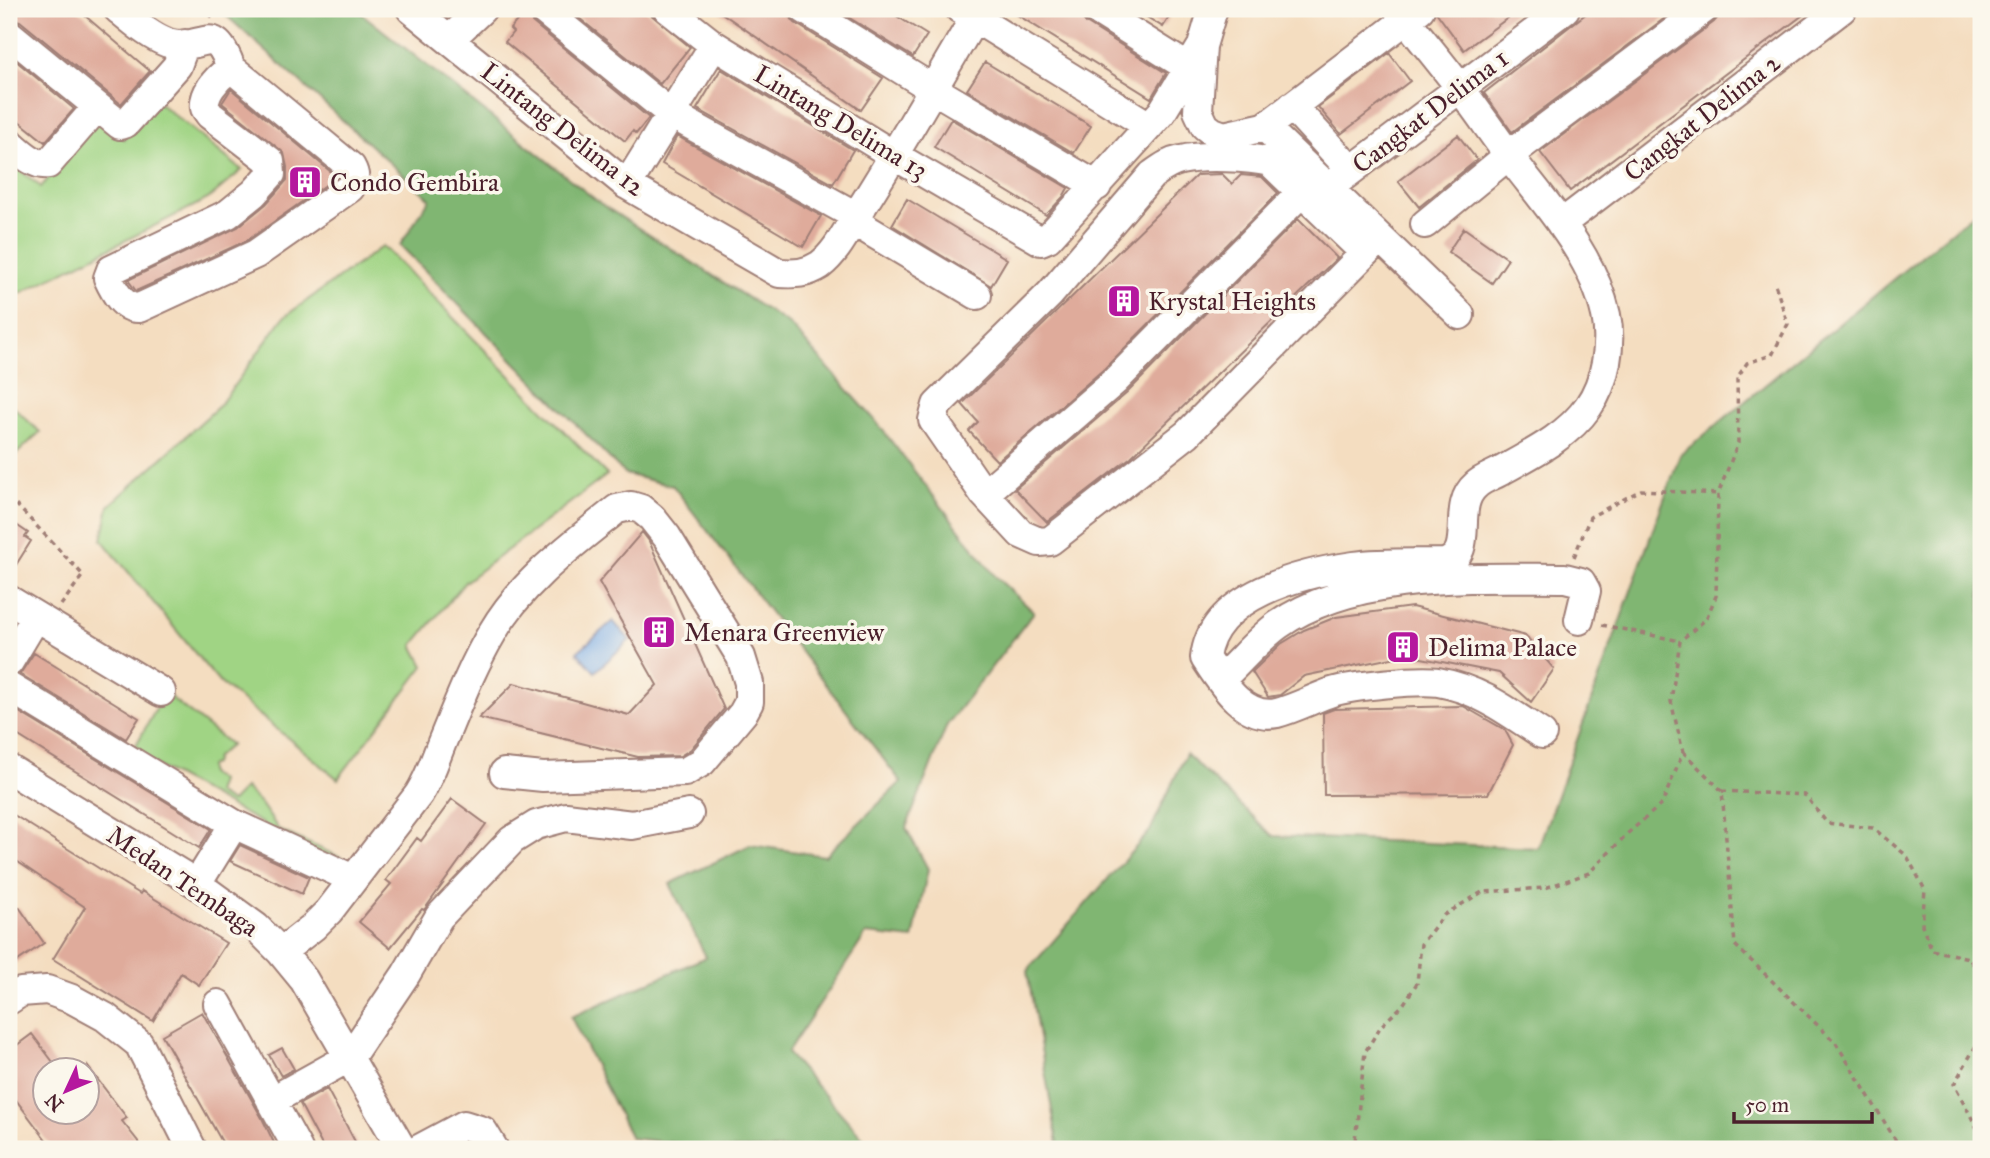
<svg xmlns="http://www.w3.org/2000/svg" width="1990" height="1158" viewBox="0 0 1990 1158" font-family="'IM FELL Great Primer',serif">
  <rect width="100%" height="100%" fill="#fbf7ec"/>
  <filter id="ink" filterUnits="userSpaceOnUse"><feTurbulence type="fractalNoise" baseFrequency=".0143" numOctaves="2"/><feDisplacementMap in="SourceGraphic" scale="14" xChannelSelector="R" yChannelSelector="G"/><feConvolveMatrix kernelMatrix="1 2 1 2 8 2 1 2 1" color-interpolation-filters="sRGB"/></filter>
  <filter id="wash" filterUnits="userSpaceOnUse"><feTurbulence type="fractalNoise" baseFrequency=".00686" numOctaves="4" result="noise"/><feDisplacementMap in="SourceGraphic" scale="28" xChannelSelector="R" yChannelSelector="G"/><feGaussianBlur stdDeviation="1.57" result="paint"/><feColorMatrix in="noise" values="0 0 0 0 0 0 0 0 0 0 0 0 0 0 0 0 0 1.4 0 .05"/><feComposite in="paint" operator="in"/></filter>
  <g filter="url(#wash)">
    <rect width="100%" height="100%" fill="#f4ddc0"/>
    <!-- green -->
    <path fill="#a0d484" stroke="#757a58" stroke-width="2" d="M 158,102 L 242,170 L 208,199 L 9,299 L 9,161 L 41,187 L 98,119 L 124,139 Z
      M 383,246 L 607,475 L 465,582 L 413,645 L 424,666 L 338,779 L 218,681 L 102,540 L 109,506 L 219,406 L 284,317 Z
      M 9,403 L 40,432 L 9,461 Z
      M 165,693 L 231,745 L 216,757 L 214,764 L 209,766 L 209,774 L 220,781 L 216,793 L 231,802 L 245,788 L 261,804 L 279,830 L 346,860 L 341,867 L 132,752 Z"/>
    <!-- forest -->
    <path fill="#80b672" stroke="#656a4e" stroke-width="2" d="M 219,9 L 356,9 L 601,204 L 790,325 L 874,419 L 996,577 L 1034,612 L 947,725 L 906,828 L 928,869 L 913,939 L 866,934 L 787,1053 L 873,1149 L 727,1149 L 631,1138 L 571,1017 L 706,957 L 670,884 L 750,845 L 825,856 L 901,782 L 673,486 L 625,474 L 400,245 L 430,199 Z
      M 1981,207 L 1981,1149 L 1059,1149 L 1027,971 L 1150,831 L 1186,754 L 1273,836 L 1538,848 L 1680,455 Z"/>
    <!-- water -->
    <path fill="#7aabe5" stroke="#626588" stroke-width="2" d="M 613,621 L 630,640 L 595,672 L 577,652 Z"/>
    <g id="blocks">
      <!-- building -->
      <path fill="#dfab9b" d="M 9,9 L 77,9 L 150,71 L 121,104 L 20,21 L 9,18 Z
        M 568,9 L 644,9 L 690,47 L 660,84 Z
        M 716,9 L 787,9 L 790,17 L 795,23 L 883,78 L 861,110 Z
        M 835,9 L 885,9 L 927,35 L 913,57 Z
        M 1008,9 L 1078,9 L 1081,17 L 1086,23 L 1166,73 L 1151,98 Z
        M 1134,9 L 1174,9 L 1163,27 Z
        M 1436,9 L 1520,9 L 1464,50 L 1436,12 Z
        M 1592,9 L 1677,9 L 1512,132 L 1484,93 Z
        M 1720,9 L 1811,9 L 1570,191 L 1540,152 L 1714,22 L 1719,16 Z
        M 526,10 L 532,22 L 649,118 L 636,134 L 633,131 L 625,141 L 505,42 L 513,32 L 510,29 Z
        M 1389,53 L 1410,81 L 1341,134 L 1318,107 Z
        M 9,55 L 74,109 L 45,142 L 9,113 Z
        M 985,62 L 1091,126 L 1074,153 L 967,90 Z
        M 721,69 L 853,150 L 833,184 L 697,109 Z
        M 231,89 L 337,177 L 248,240 L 136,291 L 128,280 L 238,227 L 266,204 L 287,180 L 287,167 L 284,153 L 222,103 Z
        M 951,119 L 1068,188 L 1063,197 L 1046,215 L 934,147 Z
        M 1458,135 L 1477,160 L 1419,207 L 1398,181 Z
        M 677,136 L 821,216 L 803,247 L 662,164 Z
        M 1222,174 L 1232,184 L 1241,175 L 1262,177 L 1278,193 L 1104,369 L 997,461 L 969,431 L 978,422 L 962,404 L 1197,175 Z
        M 907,199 L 1007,259 L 991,286 L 892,225 Z
        M 1298,219 L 1337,258 L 1131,457 L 1047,522 L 1015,489 L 1127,393 Z
        M 1464,228 L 1508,259 L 1492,283 L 1448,252 Z
        M 9,520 L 28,533 L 25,537 L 31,541 L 9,576 Z
        M 642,532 L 649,541 L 724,709 L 691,749 L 680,756 L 638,757 L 479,718 L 514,683 L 629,715 L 657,685 L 599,582 Z
        M 1412,607 L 1526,636 L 1554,669 L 1531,702 L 1499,673 L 1406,655 L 1304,676 L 1280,695 L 1268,697 L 1252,672 L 1281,644 L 1304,630 L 1336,617 Z
        M 34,653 L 139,718 L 126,739 L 20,674 Z
        M 9,706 L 211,829 L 199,848 L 9,730 Z
        M 1463,706 L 1505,730 L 1513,745 L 1488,794 L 1324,795 L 1323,713 L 1334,709 Z
        M 452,799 L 486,824 L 424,910 L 422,909 L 390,948 L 359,922 L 391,884 L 386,880 L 417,838 L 421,841 Z
        M 9,812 L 140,894 L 142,891 L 226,943 L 199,985 L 181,973 L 153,1021 L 53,959 L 85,907 L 9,856 Z
        M 240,845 L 309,877 L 302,894 L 230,861 Z
        M 19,907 L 44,943 L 9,967 L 9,914 Z
        M 202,1012 L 262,1118 L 277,1149 L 226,1149 L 162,1035 Z
        M 32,1034 L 59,1070 L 46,1070 L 46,1112 L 88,1112 L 88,1067 L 127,1118 L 122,1121 L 144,1149 L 53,1149 L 16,1100 L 9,1105 L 9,1051 Z
        M 282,1048 L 294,1069 L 281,1076 L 269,1055 Z
        M 327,1089 L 359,1149 L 324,1149 L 300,1104 Z"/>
    </g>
  </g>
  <g filter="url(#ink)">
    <use href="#blocks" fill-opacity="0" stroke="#9f7e76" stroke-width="2"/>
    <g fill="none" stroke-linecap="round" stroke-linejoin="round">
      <!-- minor casing -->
      <g stroke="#9f7e76" stroke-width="32">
        <path id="minor" d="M 118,9 C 133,21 149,36 168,43 C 203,54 214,16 232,71
          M 411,9 L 627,185 L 779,273 C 795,274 806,274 820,265 C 837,252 847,230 858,213 C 901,146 939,77 980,9
          M 542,9 L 671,114 L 856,216
          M 668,9 L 714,45 L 895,156 L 1041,241 L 1048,238 L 1162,112 L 1202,46
          M 804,9 L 933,89 L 1097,186
          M 960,9 L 1149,126
          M 1095,9 L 1189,68
          M 1213,9 L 1202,46 L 1198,111 L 1205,126 L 1213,132 L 1224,136 L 1265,127 L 1420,9
          M 1398,9 C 1418,36 1440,61 1460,88 C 1478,112 1495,137 1513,161 C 1549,208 1593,256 1606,315 C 1612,344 1606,382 1588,407 C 1567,437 1531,454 1499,472 C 1492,476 1482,479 1476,485 C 1450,507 1477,552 1445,563 C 1415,564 1384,562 1354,566 C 1302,573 1212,595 1205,658 C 1221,682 1243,720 1277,713 C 1296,708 1314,698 1332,692 C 1351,686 1419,679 1438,682 C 1479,689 1509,712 1542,734
          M 9,34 L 120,125 L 126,123 L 177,66 L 185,44
          M 450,39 L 482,9
          M 227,71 L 236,72 L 351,167 C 356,176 355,180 350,188 L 256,254 L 139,308 C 123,309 114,291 108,278 L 111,270 L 228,214 L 254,193 L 271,174 L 270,161 L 210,115 L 205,108 C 203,94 216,79 227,71 Z
          M 1292,106 L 1351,170
          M 1265,127 L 1460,315
          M 9,142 C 20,151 33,166 48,164 L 97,107
          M 627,185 L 714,45
          M 1328,188 L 1565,9
          M 853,221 L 977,295
          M 1425,224 L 1509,155 L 1704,9
          M 1561,224 L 1842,9
          M 1365,253 L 1270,162 C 1250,157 1202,155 1181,160 C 1170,162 1162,168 1152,175 L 1050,294 L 937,405 L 933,420 L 984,494 L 1021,534 L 1039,542 L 1050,541 L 1187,434 L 1365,253 L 1380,238
          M 984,494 L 1115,381 L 1302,192
          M 9,600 L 161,692
          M 9,662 L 36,617
          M 1220,680 C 1239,663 1257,640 1278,625 C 1356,571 1474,578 1565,578 L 1581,582 L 1586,591 L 1579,620
          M 9,687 L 234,824 L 353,879
          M 9,769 L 197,884 L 256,927 L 281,952 L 304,980 L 402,1149
          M 197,884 L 234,824
          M 281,952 L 313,927 L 329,911 L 419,794 C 431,775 436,756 445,735 C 459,701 473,665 492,633 C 521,582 572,545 617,509 L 631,506 L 641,509 L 652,518 L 667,537 L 741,657 L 749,683 L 749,702 L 743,713 L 702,762 L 685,772 L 543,777 L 504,773
          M 9,1000 L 21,992 L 47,990 L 72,999 L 105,1017 L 139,1044 L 192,1149
          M 218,1004 L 298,1149
          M 271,1101 L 350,1057 L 406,974 L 439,917 L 512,840 L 536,825 L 566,817 L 632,825 L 689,814
          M 419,1149 L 464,1125 L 483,1131 L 494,1149"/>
      </g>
      <!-- path -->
      <path stroke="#9f7e76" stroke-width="3.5" stroke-dasharray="5 5" stroke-linecap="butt" d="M 210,17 L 219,9
        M 9,497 L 83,575 L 61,605
        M 1574,557 L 1590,517 L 1641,490 L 1718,494
        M 1602,625 L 1680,641
        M 1683,752 L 1722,791 L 1735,945 L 1836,1043 L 1901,1149
        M 1722,791 L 1805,795 L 1827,823 L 1873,828 L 1907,856 L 1925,890 L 1922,925 L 1932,950 L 1969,958 L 1981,977
        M 1354,1149 L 1365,1052 L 1381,1026 L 1403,1005 L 1417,983 L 1421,944 L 1444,915 L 1482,892 L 1545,888 L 1589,873 L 1628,833 L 1662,804 L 1683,752 L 1671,701 L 1680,641 L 1706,619 L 1716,596 L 1718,494 L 1738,443 L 1737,378 L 1747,363 L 1772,355 L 1788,324 L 1775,284
        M 1978,1149 L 1979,1132 L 1954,1084 L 1981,1037"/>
      <!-- minor -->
      <use href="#minor" stroke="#fff" stroke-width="28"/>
    </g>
  </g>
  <!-- icons -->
  <defs>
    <g id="building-square" transform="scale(1.75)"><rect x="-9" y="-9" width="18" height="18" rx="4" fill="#b5179e" stroke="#fbf7ec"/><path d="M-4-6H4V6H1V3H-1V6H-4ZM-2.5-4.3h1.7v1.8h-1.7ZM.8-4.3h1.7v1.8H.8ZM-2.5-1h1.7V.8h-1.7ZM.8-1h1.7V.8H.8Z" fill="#fff"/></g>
  </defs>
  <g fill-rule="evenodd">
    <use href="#building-square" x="305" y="182"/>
    <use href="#building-square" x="1124" y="301"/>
    <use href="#building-square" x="659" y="632"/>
    <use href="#building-square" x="1403" y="647"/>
  </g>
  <g text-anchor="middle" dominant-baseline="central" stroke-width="7" stroke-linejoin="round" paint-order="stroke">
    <!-- street labels -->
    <g font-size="26" fill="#4a1f2b" stroke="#fbf7ec">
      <text transform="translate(1430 111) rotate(-37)">Cangkat Delima 1</text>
      <text transform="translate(1702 117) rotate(-38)">Cangkat Delima 2</text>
      <text transform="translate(841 122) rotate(31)">Lintang Delima 13</text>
      <text transform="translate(563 129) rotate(38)">Lintang Delima 12</text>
      <text transform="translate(183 881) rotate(34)">Medan Tembaga</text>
    </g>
    <!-- poi labels -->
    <g font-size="26" fill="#4a1f2b" stroke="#fbf7ec" text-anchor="start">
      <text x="330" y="182">Condo Gembira</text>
      <text x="1148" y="301">Krystal Heights</text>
      <text x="684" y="632">Menara Greenview</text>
      <text x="1428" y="647">Delima Palace</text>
    </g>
  </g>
  <!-- margin -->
  <rect width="1990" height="1158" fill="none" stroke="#fbf7ec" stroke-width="35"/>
  <!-- north arrow -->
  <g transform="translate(66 1091) rotate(226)"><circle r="33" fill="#fbf7ec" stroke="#b4a19f" stroke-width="2"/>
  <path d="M0-5L12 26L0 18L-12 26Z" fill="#b5179e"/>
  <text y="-10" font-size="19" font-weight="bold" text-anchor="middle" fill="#4a1f2b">N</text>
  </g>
  <!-- scale -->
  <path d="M1734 1112v10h138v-10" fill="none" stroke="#4a1f2b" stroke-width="3.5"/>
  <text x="1745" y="1112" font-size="21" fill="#4a1f2b" stroke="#fbf7ec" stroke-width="5" paint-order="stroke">50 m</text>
</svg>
